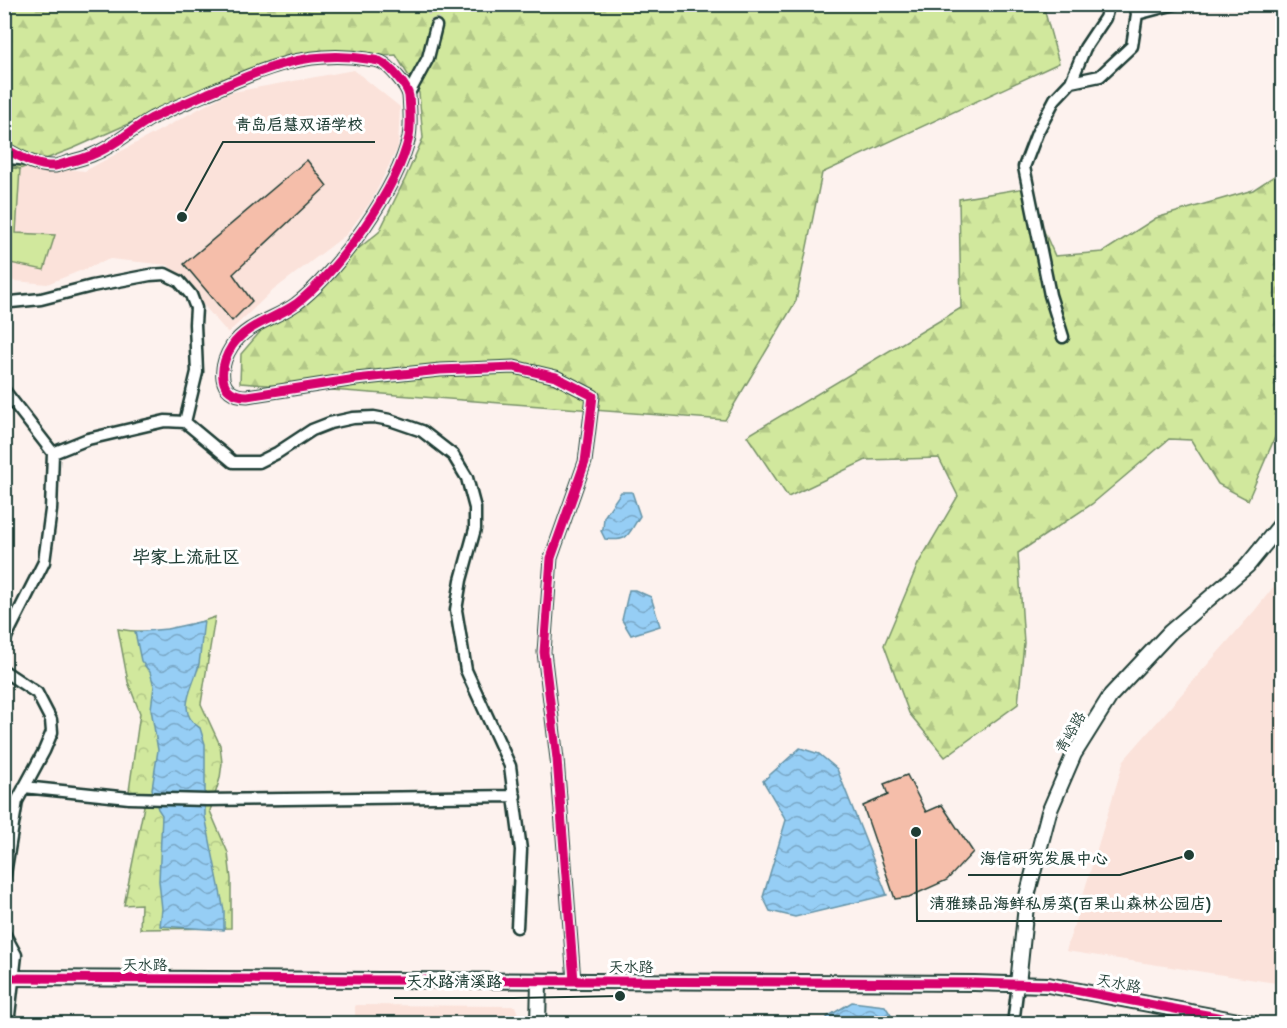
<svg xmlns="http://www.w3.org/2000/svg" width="1287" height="1028" viewBox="0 0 1287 1028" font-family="Delius,'LXGW WenKai TC',sans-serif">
  <defs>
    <pattern id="forest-firs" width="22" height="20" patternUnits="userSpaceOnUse" patternTransform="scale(1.5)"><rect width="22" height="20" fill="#d1e89d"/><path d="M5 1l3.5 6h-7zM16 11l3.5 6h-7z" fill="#b3c888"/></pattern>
    <pattern id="park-crowns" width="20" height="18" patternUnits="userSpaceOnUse" patternTransform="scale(1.5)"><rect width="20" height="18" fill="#d1e89d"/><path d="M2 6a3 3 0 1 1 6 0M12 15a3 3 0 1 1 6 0" fill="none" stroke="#b3c888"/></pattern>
    <pattern id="water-waves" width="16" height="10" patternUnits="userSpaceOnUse" patternTransform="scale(1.5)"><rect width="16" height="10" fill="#96cef5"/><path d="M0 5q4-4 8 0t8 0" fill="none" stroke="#7aa8c7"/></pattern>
  </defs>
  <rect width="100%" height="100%" fill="#fdf2ee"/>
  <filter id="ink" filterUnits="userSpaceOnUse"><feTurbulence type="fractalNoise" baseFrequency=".0167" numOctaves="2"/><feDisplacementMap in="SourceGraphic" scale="12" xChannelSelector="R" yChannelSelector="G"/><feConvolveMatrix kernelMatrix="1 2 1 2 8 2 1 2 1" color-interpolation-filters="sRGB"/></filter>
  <g filter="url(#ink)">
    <!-- built -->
    <path fill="#fbe2da" d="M 354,70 L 400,107 L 398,147 L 372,200 L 347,234 L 271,292 L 228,333 L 168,265 L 110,259 L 47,284 L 5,280 L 4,163 L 85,171 L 228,93 Z
      M 1282,576 L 1282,984 L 1066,951 L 1124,760 L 1256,609 Z
      M 355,1005 L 515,1006 L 521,1023 L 355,1023 Z"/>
    <!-- forest -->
    <path fill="url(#forest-firs)" stroke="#789268" stroke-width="1.5" d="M 5,5 L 1043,5 L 1059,63 L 822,173 L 796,301 L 725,420 L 240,383 L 241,354 L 272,318 L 379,232 L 405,179 L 423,138 L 419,93 L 396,55 L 259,66 L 74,148 L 20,169 L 5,164 Z
      M 1282,171 L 1282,421 L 1248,500 L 1218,484 L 1191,440 L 1169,439 L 1092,504 L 1018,553 L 1024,643 L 1018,704 L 945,757 L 909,713 L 884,645 L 918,564 L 958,496 L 939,458 L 866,460 L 788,497 L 747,436 L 961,308 L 959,199 L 1025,188 L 1055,256 L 1103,252 L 1156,218 L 1253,190 Z"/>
    <!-- park -->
    <path fill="url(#park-crowns)" stroke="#789268" stroke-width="1.5" d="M 215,617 L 201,704 L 220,745 L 222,763 L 220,778 L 210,811 L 228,853 L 231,879 L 231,928 L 140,929 L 141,904 L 124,905 L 144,806 L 129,791 L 140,713 L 128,682 L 118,629 C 150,635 185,628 215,617 Z"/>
    <!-- garden -->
    <path fill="#d1e89d" stroke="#789268" stroke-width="1.5" d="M 5,167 L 20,169 L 16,233 L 55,235 L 44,270 L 5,262 Z"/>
    <!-- water -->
    <path fill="url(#water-waves)" stroke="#6694a8" stroke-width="1.5" d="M 621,492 L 632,492 L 640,516 C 627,535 630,542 605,539 L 601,531 L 603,529 L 604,517 Z
      M 629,590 L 635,590 L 651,597 L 660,626 L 631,635 L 622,620 Z
      M 204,621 C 202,635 201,650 199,664 C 194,687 174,711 200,728 L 205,744 L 205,816 L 224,911 L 224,930 L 160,926 L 162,909 L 159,881 L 162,815 L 158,809 L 152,789 L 158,750 L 151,709 L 154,686 L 150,672 L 141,661 L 135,632 L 167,629 Z
      M 800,748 L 819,754 L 837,769 L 887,895 L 795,917 L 770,911 L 763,897 L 786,820 L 763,781 Z
      M 852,1002 L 885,1006 L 896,1023 L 828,1023 L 827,1017 Z"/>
    <!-- building -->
    <path fill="#f5beaa" stroke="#1f3d34" stroke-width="1.5" d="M 307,160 L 327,186 L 233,274 L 252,301 L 232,321 L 184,264 Z
      M 907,775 L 926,812 L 942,805 L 973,852 L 947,880 L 909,897 L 895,899 L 863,806 L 888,795 L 884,784 Z"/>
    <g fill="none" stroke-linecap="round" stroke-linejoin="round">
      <!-- minor-tunnel -->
      <path stroke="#d1cec9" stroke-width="10" stroke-dasharray="10 5" stroke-linecap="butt" d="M 430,4 L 436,26"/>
      <!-- service casing -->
      <g stroke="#1f3d34" stroke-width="10">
        <path id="service" d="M 4,160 L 24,162"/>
      </g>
      <!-- minor casing -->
      <g stroke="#1f3d34" stroke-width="15">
        <path id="minor" d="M 1137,14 L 1175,4
          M 1071,82 L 1085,48 L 1105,18 L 1109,4
          M 409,93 L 428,58 L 436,26
          M 4,148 C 21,157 36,167 55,166 C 61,165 67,162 73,161 C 80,159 88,157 94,154 C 115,146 132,129 152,118 C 170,109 188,102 206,94 C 261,70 305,49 367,59 C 371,60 377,60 381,62 C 390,66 408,87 409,96 C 410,108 411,125 409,137 C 398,188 337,273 296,304 C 275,319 247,324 232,346 C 219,366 216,396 247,396 L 356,379 L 440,370 L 514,367 L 556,377 L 593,396 L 585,462 L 551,558 L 544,652 L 557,759 L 574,981
          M 4,301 L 11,302 L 41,299 L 92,286 L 150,275 L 165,274 L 179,281 L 191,295 L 196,308 L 195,324 L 197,372 L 185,422
          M 1063,337 L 1050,295 L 1024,167 L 1037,133 L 1055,99 L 1071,82 L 1100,76 L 1132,46 L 1137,14 L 1135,4
          M 4,390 L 53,453 L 51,510 L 44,562 L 4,641
          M 53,453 L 88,439 L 165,421 L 185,422 L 233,462 L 259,462 L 277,453 L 312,430 L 330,423 L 353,418 L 374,417 L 390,420 L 422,431 L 453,455 L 467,478 L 475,508 L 475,529 L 461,580 L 456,610 L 466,670 L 510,766 L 521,850 L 517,927
          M 4,671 L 37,693 L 51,720 L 52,732 L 44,751 L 17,801 L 4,880
          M 24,787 L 129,798 L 207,800 L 515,796
          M 4,933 L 16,955 L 8,1024
          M 1013,1024 L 1018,984"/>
      </g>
      <!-- tertiary casing -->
      <g stroke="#1f3d34" stroke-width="18">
        <path id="tertiary" d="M 4,978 L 974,983 L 1048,985 L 1254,1024
          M 1018,984 L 1027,896 L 1049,812 L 1074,754 L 1111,695 L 1170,632 L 1247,566 L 1282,523
          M 538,1024 L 539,981"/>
      </g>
      <!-- service -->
      <use href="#service" stroke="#fff" stroke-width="5"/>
      <!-- minor -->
      <use href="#minor" stroke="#fff" stroke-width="10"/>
      <!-- tertiary -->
      <use href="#tertiary" stroke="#fff" stroke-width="14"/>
      <!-- cycleway casing -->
      <g stroke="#fff" stroke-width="13">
        <path id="cycleway" d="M 4,148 C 21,157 36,167 55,166 C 61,165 67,162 73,161 C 80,159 88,157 94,154 C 115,146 132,129 152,118 C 170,109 188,102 206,94 C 261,70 305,49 367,59 C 371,60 377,60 381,62 C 390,66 408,87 409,96 C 410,108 411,125 409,137 C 398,188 337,273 296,304 C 275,319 247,324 232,346 C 219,366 216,396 247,396 L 356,379 L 440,370 L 514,367 L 556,377 L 593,396 L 585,462 L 551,558 L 544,652 L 557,759 L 574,981
          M 4,978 L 974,983 L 1048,985 L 1254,1024"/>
      </g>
      <!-- cycleway -->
      <use href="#cycleway" stroke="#d6006c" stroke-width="9"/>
    </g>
  </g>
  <g text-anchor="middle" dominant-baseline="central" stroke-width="6" stroke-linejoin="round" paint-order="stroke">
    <!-- street labels -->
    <g font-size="15" fill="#1f3d34" stroke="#fff">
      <text transform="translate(1070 732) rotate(-60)">青峪路</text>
      <text x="145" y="964">天水路</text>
      <text x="631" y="966">天水路</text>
      <text transform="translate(1119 983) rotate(11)">天水路</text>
    </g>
    <!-- quarter labels -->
    <g font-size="18" font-weight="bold" fill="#1f3d34" stroke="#fff">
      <text x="186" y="556">毕家上流社区</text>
    </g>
  </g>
  <!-- callouts -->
  <path fill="none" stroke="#1f3d34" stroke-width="2" d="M182 217L223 142H375M1189 855L1120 875H968M916 832L917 921H1222M620 996L514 998H394"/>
  <g fill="#1f3d34" stroke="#fff" stroke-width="2">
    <circle cx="182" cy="217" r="6"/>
    <circle cx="1189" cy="855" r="6"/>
    <circle cx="916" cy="832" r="6"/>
    <circle cx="620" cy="996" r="6"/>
  </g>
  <g font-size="16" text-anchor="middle" font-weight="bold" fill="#1f3d34" stroke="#fff" stroke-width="6" stroke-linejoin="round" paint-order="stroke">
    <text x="299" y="130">青岛启慧双语学校</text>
    <text x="1044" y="864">海信研究发展中心</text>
    <text x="1070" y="909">清雅臻品海鲜私房菜(百果山森林公园店)</text>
    <text x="454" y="987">天水路清溪路</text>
  </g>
  <!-- margin -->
  <rect width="1287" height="1028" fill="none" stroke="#fff" stroke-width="24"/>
  <rect x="12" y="12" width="1263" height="1004" fill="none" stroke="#1f3d34" stroke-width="2" filter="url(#ink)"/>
</svg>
